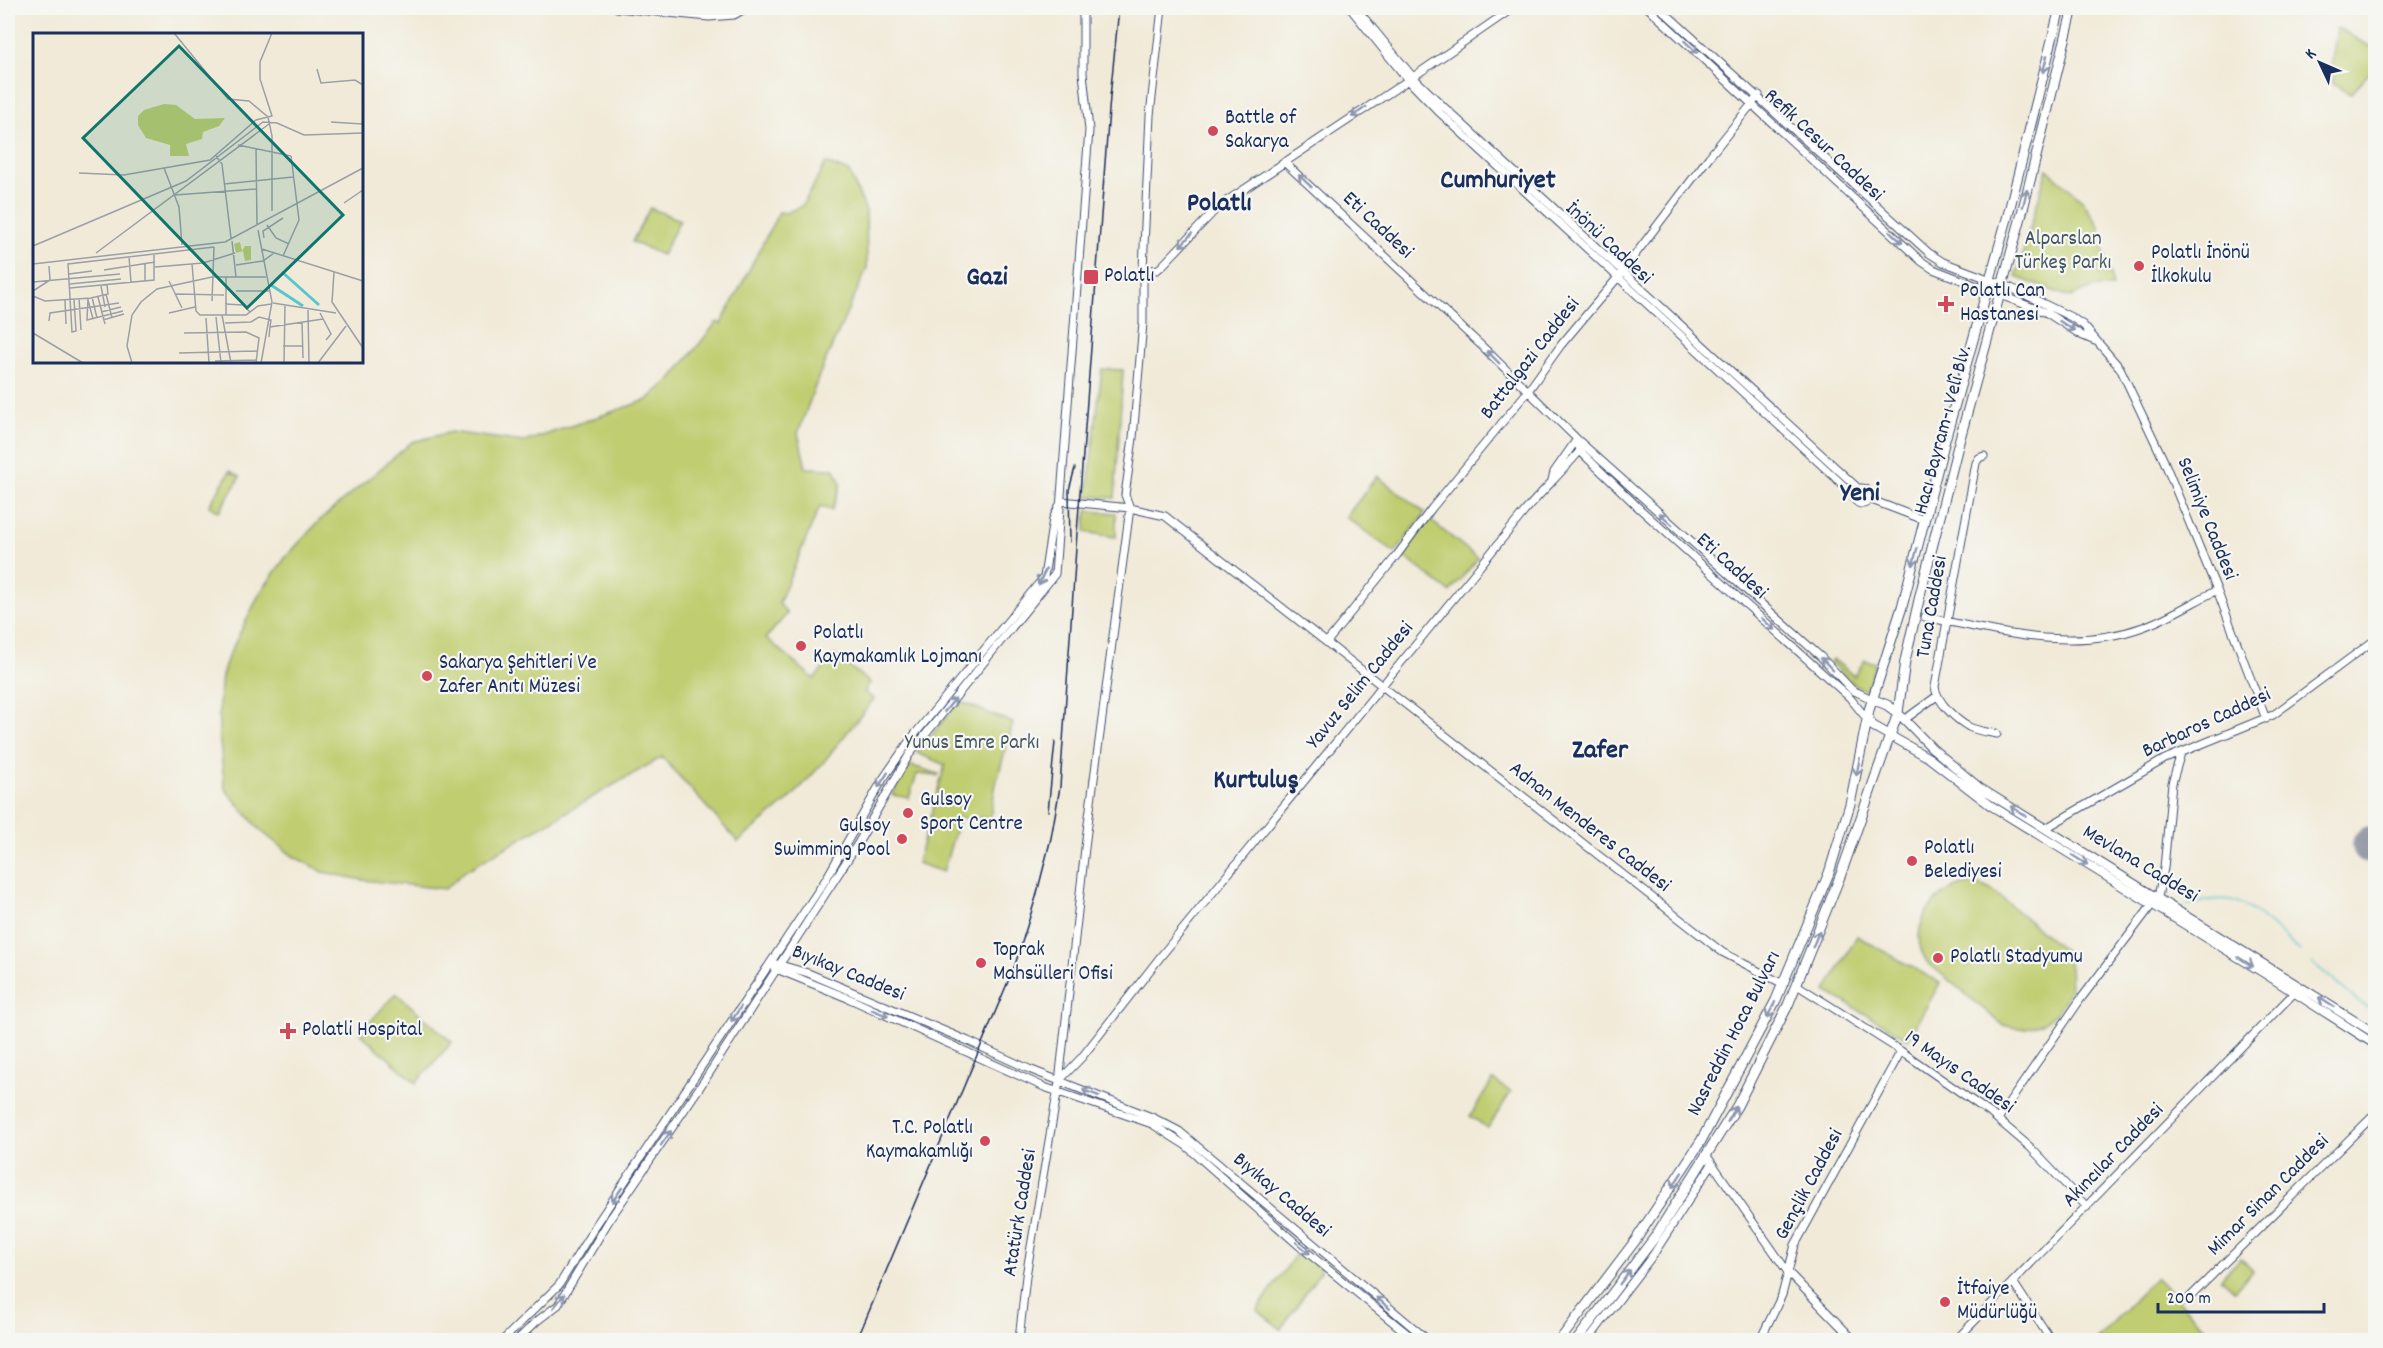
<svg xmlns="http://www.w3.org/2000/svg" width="2383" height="1348" viewBox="0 0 2383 1348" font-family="Dekko,sans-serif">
  <rect width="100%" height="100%" fill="#f6f6f2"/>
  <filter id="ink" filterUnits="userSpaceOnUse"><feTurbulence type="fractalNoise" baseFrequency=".0167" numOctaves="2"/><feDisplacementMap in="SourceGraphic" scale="12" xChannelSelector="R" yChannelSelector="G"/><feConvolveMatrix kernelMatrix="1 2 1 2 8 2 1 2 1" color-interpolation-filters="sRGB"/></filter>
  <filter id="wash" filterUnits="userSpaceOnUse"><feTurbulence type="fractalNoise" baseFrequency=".008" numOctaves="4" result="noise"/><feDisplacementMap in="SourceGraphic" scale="24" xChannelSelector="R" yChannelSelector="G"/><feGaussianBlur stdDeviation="1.35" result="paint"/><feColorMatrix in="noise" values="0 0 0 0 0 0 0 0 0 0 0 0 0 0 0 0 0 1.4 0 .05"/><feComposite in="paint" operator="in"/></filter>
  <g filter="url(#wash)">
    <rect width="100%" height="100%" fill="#f1ead8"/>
    <!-- green -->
    <path fill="#c0cd6f" stroke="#6e7e66" stroke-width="1.5" d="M 2337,28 L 2375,49 L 2375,66 L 2351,94 L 2332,83 L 2335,71 L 2331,68 Z
      M 826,163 L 849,172 L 866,211 L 867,268 L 820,373 L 798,433 L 806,468 L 835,469 L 841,484 L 832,510 L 820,506 L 779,603 L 787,614 L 766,638 L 814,679 L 835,655 L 870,683 L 864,692 L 874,699 L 822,764 L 790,799 L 738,842 L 662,757 L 465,871 L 445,889 L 363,880 L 323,872 L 293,856 L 261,831 L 225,789 L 219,734 L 219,705 L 222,676 L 228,657 L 260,593 L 286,557 L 319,521 L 412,442 L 451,432 L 524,442 L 647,400 L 671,379 L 717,322 L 721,324 L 779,212 L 786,213 L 802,206 Z
      M 2047,169 L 2082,200 L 2099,226 L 2102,245 L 2113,287 L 2095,287 L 2070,297 L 2016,277 Z
      M 650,208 L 680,220 L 662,255 L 632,242 Z
      M 1102,369 L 1123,370 L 1115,498 L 1087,496 Z
      M 230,471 L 240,477 L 219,512 L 209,506 Z
      M 1377,476 L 1425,513 L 1395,553 L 1346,517 Z
      M 1087,511 L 1116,513 L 1116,537 L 1085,532 Z
      M 1430,520 L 1478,558 L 1450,592 L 1402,555 Z
      M 1833,659 L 1854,676 L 1865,660 L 1876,663 L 1866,691 L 1852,683 L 1830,662 Z
      M 959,701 L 1013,723 L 996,783 L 990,818 L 959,818 L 943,872 L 917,863 L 945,765 L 917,753 Z
      M 909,765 L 939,774 L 937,776 L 917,774 L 909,798 L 892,795 Z
      M 1968,884 L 1980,885 L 1993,891 L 2064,950 C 2080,981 2066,1018 2030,1027 C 2021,1030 2012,1027 2003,1025 L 1927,962 C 1905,929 1933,890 1968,884 Z
      M 1857,936 L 1940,983 L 1908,1039 L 1826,991 Z
      M 396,993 L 452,1042 L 416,1083 L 360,1033 Z
      M 1493,1080 L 1511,1092 L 1488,1128 L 1470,1116 Z
      M 1298,1251 L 1320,1267 L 1320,1272 L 1281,1329 L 1257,1310 Z
      M 2241,1258 L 2253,1271 L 2234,1290 L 2221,1278 Z
      M 2156,1277 L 2210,1333 L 2202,1340 L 2096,1340 Z"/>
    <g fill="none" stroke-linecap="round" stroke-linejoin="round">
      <!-- stream -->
      <path stroke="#58c6cd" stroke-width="1.5" d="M 2184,906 C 2199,903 2216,897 2231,900 C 2253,905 2282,936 2300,951
        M 2313,963 L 2361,1004 L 2376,1011"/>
      <!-- runway -->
      <path stroke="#868c9b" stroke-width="38" d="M 2371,845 L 2376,845"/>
    </g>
  </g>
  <g filter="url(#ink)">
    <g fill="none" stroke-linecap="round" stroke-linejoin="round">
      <!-- secondary casing -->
      <g stroke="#3b4b70" stroke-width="9">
        <path id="secondary" d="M 617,8 L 709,17 L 734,15 L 746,8
          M 1350,8 L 1408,80 L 1440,113 L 1854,495
          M 1356,8 L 1413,77 L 1444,107 L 1859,489
          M 1648,8 L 1921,261 L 1933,269 L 2047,313 L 2081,335 L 2095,341
          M 1660,8 L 1929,253 L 1943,262 L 2007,286 L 2071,317 L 2083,325 L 2120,368 L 2164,461 L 2217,590 L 2266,719
          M 1284,162 L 1485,349 L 1577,439 L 1821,657 L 1852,690 L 1872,699
          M 1143,269 L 1157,270 L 1162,266 L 1219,206 L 1413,77 L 1513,8
          M 1579,447 L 1580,451 L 1640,509 L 1850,698 L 1867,719
          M 1984,456 L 1979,458 L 1976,463 L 1935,687 C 1937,702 1956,720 1969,727 C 1977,731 1988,732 1997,734
          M 1552,480 L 1554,472 L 1577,439
          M1854 496a8 8 0 1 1 16 0a8 8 0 1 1-16 0Z
          M 1869,499 L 1924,520
          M 1061,501 L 1130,508 L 1165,516 L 1722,952 L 1783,984
          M 1925,617 C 1996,631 2072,653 2143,627 C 2169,618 2193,602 2217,590
          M 1327,642 L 1397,555 L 1432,508 L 1528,391 L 1561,345 L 1619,276 L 1709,157 L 1759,95
          M 1904,720 L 1937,696
          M 2046,828 L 2165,759 L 2273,715 L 2376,639
          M 777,964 L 808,973 L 968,1041 L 1029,1069 L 1154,1118 L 1179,1131 L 1428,1340
          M 774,968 L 850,999 L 1044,1087 L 1152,1124 L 1185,1145 L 1297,1244 L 1415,1340
          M 1797,985 L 1901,1051 L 1990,1113 L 2030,1147 L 2087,1207
          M 1059,1081 L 1082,1057 L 1161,956 L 1525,511 C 1545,488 1565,469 1584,446
          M 1998,1119 L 2080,1000 L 2158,897 L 2164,868 L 2172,783 L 2181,753
          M 1707,1156 L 1787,1271 L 1854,1340
          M 2013,1282 L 2051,1340
          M 2185,1302 L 2376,1113
          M 503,1340 L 559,1285 L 596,1225 L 826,879 L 883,779 L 910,740 L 1044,577 L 1053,519 L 1059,506
          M 517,1340 L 537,1321 L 558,1305 L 610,1219 L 708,1075 L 857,845 L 909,755 L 1055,574 L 1089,130 L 1083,73 L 1083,8
          M 1019,1340 L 1026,1276 L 1059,1082 L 1086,839 L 1130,508 L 1125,495 L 1133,438 L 1143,323 L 1143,269 L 1150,115 L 1162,8
          M 1588,1340 L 1653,1255 L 1712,1164
          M 1760,1340 L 1782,1295 L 1795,1245 L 1901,1051
          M 1956,1340 L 2294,993"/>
      </g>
      <!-- primary casing -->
      <g stroke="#3b4b70" stroke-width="10">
        <path id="primary" d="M 1898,713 L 1932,748 L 1980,788 L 2376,1034
          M 1891,736 L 1929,758 L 1990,805 L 2264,973 L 2376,1045"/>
      </g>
      <!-- highway casing -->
      <g stroke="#3b4b70" stroke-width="11">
        <path id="highway" d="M 1872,699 L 1887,705 L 1898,713
          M 1867,719 L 1873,726 L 1891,736
          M 1560,1340 L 1635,1241 L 1701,1141 L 1776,1000 L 1829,873 L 1850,804 L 1869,710 L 1902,607 L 1945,440 L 2008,215 L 2060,8
          M 1577,1340 L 1655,1237 L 1737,1106 L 1788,1005 L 1841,874 L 1898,713 L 1905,661 L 1921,591 L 1959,442 L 2021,217 L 2073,8"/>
      </g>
      <!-- secondary -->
      <use href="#secondary" stroke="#fff" stroke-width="7"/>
      <!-- primary -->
      <use href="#primary" stroke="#fff" stroke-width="8"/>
      <!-- highway -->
      <use href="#highway" stroke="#fff" stroke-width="9"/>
      <!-- rail -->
      <path stroke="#1b2f5e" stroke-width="1.5" d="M 1070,542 L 1069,490 L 1075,468
        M 1048,811 L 1055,742
        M 857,1340 L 1015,965 L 1036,897 L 1051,838 L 1060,787 L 1077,533 L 1110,97 L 1119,8"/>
    </g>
    <!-- one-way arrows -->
    <defs><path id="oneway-shaft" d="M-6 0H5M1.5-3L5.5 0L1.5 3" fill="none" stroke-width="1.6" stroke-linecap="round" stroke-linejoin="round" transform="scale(1.5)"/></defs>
    <g stroke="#8d97ae">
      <use href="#oneway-shaft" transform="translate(1691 47) rotate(42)"/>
      <use href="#oneway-shaft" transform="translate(2045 64) rotate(104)"/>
      <use href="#oneway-shaft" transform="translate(1359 112) rotate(145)"/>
      <use href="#oneway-shaft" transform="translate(1305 181) rotate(-137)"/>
      <use href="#oneway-shaft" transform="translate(2025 198) rotate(-76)"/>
      <use href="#oneway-shaft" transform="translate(1896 237) rotate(43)"/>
      <use href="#oneway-shaft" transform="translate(1186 240) rotate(132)"/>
      <use href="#oneway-shaft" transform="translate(2067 326) rotate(33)"/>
      <use href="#oneway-shaft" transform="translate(1493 357) rotate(-135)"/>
      <use href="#oneway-shaft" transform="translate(1666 519) rotate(-138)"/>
      <use href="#oneway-shaft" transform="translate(1915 557) rotate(104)"/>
      <use href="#oneway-shaft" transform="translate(1042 577) rotate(116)"/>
      <use href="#oneway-shaft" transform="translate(1768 624) rotate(43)"/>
      <use href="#oneway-shaft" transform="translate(1827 664) rotate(-134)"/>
      <use href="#oneway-shaft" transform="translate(950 705) rotate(-50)"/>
      <use href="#oneway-shaft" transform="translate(1858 767) rotate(101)"/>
      <use href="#oneway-shaft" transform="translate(883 780) rotate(123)"/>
      <use href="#oneway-shaft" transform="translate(2018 811) rotate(-148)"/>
      <use href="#oneway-shaft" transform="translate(2080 860) rotate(32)"/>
      <use href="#oneway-shaft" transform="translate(1816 939) rotate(-68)"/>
      <use href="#oneway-shaft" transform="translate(2246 962) rotate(32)"/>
      <use href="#oneway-shaft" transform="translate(2326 1002) rotate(-147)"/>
      <use href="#oneway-shaft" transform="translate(1771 1010) rotate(117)"/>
      <use href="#oneway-shaft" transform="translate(880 1013) rotate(23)"/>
      <use href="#oneway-shaft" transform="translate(736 1014) rotate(123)"/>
      <use href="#oneway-shaft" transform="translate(1091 1093) rotate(-159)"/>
      <use href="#oneway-shaft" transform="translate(1732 1114) rotate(-60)"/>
      <use href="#oneway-shaft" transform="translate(666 1138) rotate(-55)"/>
      <use href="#oneway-shaft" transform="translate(1677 1180) rotate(123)"/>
      <use href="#oneway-shaft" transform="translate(617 1195) rotate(124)"/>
      <use href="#oneway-shaft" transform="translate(1303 1248) rotate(39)"/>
      <use href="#oneway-shaft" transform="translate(1625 1277) rotate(-53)"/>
      <use href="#oneway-shaft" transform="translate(559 1301) rotate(-51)"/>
      <use href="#oneway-shaft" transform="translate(1383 1303) rotate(-140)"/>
    </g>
  </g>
  <!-- markers -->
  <g fill="#d1495b" stroke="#f6f6f2" stroke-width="2">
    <circle cx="1213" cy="131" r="6"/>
    <circle cx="2139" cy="266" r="6"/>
    <rect x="1083" y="269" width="16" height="16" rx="3"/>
    <path d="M1943 295h6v6h6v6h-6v6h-6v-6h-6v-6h6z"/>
    <circle cx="801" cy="646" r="6"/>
    <circle cx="427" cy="676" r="6"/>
    <circle cx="908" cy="813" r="6"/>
    <circle cx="902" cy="839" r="6"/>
    <circle cx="1912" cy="861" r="6"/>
    <circle cx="1938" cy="958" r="6"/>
    <circle cx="981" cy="963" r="6"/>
    <path d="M285 1022h6v6h6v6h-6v6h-6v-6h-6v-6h6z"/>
    <circle cx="985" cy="1141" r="6"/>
    <circle cx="1945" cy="1302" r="6"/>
  </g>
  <g text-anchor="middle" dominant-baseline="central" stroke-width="4.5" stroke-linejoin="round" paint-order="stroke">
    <!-- poi labels -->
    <g font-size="21" fill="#1b2f5e" stroke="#f6f6f2" text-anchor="start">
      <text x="1225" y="119">Battle of<tspan x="1225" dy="24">Sakarya</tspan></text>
      <text x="2151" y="254">Polatlı İnönü<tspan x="2151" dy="24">İlkokulu</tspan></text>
      <text x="1104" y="277">Polatlı</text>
      <text x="1960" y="292">Polatlı Can<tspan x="1960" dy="24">Hastanesi</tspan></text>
      <text x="813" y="634">Polatlı<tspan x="813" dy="24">Kaymakamlık Lojmanı</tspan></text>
      <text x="439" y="664">Sakarya Şehitleri Ve<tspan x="439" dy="24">Zafer Anıtı Müzesi</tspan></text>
      <text x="920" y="801">Gulsoy<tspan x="920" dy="24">Sport Centre</tspan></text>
      <text x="890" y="827" text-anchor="end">Gulsoy<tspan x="890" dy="24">Swimming Pool</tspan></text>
      <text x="1924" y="849">Polatlı<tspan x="1924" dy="24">Belediyesi</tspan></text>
      <text x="993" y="951">Toprak<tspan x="993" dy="24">Mahsülleri Ofisi</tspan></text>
      <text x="1950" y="958">Polatlı Stadyumu</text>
      <text x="302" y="1031">Polatli Hospital</text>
      <text x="973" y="1129" text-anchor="end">T.C. Polatlı<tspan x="973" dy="24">Kaymakamlığı</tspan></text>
      <text x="1957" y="1290">İtfaiye<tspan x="1957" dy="24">Müdürlüğü</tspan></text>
    </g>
    <!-- street labels -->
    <g font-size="21" fill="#1b2f5e" stroke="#f6f6f2">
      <text transform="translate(1823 146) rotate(43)">Refik Cesur Caddesi</text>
      <text transform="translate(1377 226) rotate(43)">Eti Caddesi</text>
      <text transform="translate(1608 244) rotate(43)">İnönü Caddesi</text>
      <text transform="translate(1531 359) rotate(-52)">Battalgazi Caddesi</text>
      <text transform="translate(1944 430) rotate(-75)">Hacı Bayram-ı Velî Blv.</text>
      <text transform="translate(2206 519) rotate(68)">Selimiye Caddesi</text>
      <text transform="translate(1731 567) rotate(42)">Eti Caddesi</text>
      <text transform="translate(1933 607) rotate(-80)">Tuna Caddesi</text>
      <text transform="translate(1361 686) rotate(-51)">Yavuz Selim Caddesi</text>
      <text transform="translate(2207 724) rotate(-25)">Barbaros Caddesi</text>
      <text transform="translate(1589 828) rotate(38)">Adnan Menderes Caddesi</text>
      <text transform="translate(2140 865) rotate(31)">Mevlana Caddesi</text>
      <text transform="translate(848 974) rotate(22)">Bıyıkay Caddesi</text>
      <text transform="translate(1735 1034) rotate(-63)">Nasreddin Hoca Bulvarı</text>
      <text transform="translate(1959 1073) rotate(35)">19 Mayıs Caddesi</text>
      <text transform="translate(2114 1156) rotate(-46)">Akıncılar Caddesi</text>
      <text transform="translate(1810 1185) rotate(-62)">Gençlik Caddesi</text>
      <text transform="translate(1281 1196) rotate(40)">Bıyıkay Caddesi</text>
      <text transform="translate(2269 1196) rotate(-45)">Mimar Sinan Caddesi</text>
      <text transform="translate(1021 1213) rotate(-81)">Atatürk Caddesi</text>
    </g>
    <!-- park labels -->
    <g font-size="21" fill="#445662" stroke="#f6f6f2">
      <text x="2063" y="240">Alparslan<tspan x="2063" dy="24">Türkeş Parkı</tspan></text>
      <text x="972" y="744">Yunus Emre Parkı</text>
    </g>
    <!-- district labels -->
    <g font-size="27" font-weight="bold" fill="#1b2f5e" stroke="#f6f6f2">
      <text x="1498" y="181">Cumhuriyet</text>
      <text x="1219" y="204">Polatlı</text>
      <text x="987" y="278">Gazi</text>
      <text x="1860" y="494">Yeni</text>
      <text x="1600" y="751">Zafer</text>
      <text x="1256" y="781">Kurtuluş</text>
    </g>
  </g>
  <!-- overview -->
  <g transform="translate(33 33)">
    <rect width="330" height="330" fill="#f1ead8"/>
    <path d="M 131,71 L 143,72 L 162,86 L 192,85 L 186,93 L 170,99 L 169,106 L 153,111 L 156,123 L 137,123 L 137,112 L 113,105 L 105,92 L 105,83 L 111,77 ZM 207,209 L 209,218 L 212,213 L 218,213 L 218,227 L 212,228 L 210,218 L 203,220 L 201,211 Z" fill="#c0cd6f"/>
    <path fill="none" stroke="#58c6cd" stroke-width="3" d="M 249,239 L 286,272M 238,252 L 270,273"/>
    <path fill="none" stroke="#9b9fa7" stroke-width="1.5" d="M 141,0 L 195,66 L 216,68 L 235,84 L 239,103 L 239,178M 284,36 L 288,50 L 322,47 L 330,52M 298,89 L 329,91 L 330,86M 205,112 L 258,123M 223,115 L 224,192M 183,123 L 189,131 L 198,205M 131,135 L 146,174 L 149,212M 46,140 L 91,142 L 177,127 L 223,87 L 239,83 L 227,46 L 227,29 L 239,0M 191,151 L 260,144M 142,162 L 223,156M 311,170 L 330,157M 234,192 L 243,205 L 256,211M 225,197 L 239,269 L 228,330M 231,205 L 230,198 L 250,185M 199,208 L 203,244M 0,213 L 153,148 L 230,89 L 244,90 L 271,102 L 330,100M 229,216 L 330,248M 63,220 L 236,91M 250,223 L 266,187 L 258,123M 96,224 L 98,249M 112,230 L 112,249M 0,231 L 192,209 L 330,135M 159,231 L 163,278 L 167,282 L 213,282 L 225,273 L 238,271M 203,232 L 230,228 L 241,220M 122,234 L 170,230 L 202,220M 71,237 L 122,229M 301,239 L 299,269 L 330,315M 36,241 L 59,238M 193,244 L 193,282M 136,248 L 149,275M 0,249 L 87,241M 37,251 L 88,246M 68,253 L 72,274M 37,255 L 121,247 L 121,222M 0,258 L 17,247 L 16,233M 203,258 L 236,258M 73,261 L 79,285M 143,261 L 191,262M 0,263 L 12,268 L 58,265 L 75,261 L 74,252M 59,264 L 64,285M 65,264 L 72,291M 46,265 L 48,297M 55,265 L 54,287 L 90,278M 41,266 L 43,298 L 39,299 L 35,231 L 181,214M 32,267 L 33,291M 55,267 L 60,286M 179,268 L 181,214M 240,270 L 303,280M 192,271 L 210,272 L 217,279M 275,277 L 276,330M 68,279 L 88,274M 136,280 L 162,274M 287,280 L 298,301 L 293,307M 189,282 L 198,330M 183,284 L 188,330M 173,285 L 176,330M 70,287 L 91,281M 16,288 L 17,280 L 86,270M 269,289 L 270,325M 192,290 L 218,289 L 226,284 L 238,287 L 237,294M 0,300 L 50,330M 151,300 L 213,299 L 226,305 L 223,330M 236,304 L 237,294 L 290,286M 250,313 L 269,313M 146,320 L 225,318M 182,328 L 223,327M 99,330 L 94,313 L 99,282 L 108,269 L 124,256 L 179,244 L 233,244M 251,330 L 252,272M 285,330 L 313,293"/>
    <path fill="#0f766e" fill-opacity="0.15" stroke="#0f766e" stroke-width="3" d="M 146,13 L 310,182 L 214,275 L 50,105 Z"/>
    <rect width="330" height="330" fill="none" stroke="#1b2f5e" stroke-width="3"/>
  </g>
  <!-- margin -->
  <rect width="2383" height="1348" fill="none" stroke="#f6f6f2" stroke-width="30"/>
  <!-- north arrow -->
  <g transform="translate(2320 63) rotate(314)" stroke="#f6f6f2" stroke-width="4.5" paint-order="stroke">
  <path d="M0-4.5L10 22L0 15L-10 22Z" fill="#1b2f5e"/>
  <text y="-9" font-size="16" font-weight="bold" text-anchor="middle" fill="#1b2f5e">K</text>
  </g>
  <!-- scale -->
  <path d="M2158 1303v9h166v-9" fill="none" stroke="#1b2f5e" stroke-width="3"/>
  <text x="2167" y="1303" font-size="18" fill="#1b2f5e" stroke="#f6f6f2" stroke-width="4.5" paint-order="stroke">200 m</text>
</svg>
